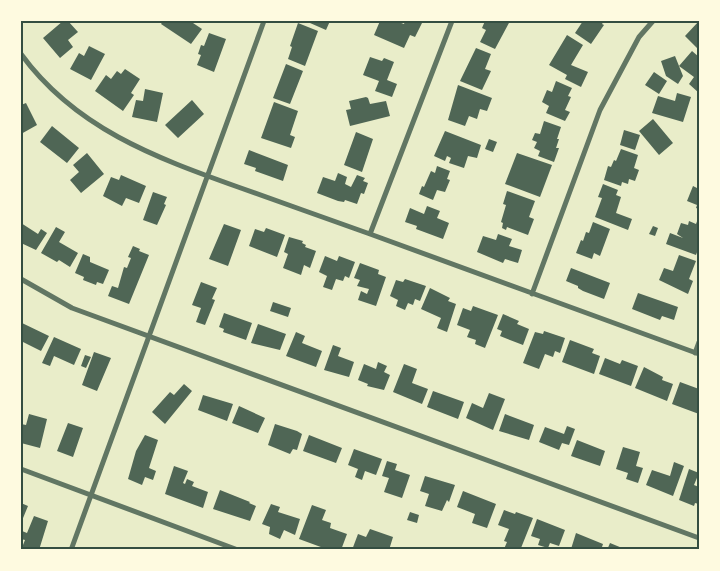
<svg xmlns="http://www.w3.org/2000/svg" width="720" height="571" viewBox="0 0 720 571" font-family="'PT Sans Narrow',sans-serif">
  <rect width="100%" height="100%" fill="#e9edc9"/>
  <!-- building -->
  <path fill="#4f6655" d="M 63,21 L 68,21 L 78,32 L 68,40 L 73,47 L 60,58 L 43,38 Z
    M 163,21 L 190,21 L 202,29 L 191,44 L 161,24 Z
    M 311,21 L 330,21 L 326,30 L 310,23 Z
    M 380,21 L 393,23 L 396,21 L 404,24 L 405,21 L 416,21 L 422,23 L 415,37 L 410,35 L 404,48 L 374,35 Z
    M 485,21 L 510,21 L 495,49 L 480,42 L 486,30 L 482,28 Z
    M 583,21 L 604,21 L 602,24 L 604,25 L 591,44 L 575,33 Z
    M 699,21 L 699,50 L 685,36 Z
    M 298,23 L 318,31 L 305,66 L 288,59 L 292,47 L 290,46 Z
    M 209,33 L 226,39 L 214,72 L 197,65 L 201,55 L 198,54 L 201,45 L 204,46 Z
    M 567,35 L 583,45 L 571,65 L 588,72 L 581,87 L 565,79 L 567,75 L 549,65 Z
    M 89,46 L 105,54 L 91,80 L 70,69 L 79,53 L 84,56 Z
    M 476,48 L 491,54 L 485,69 L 491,71 L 482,90 L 460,81 Z
    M 692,51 L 699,57 L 699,93 L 689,84 L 694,77 L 679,66 Z
    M 675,56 L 683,76 L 678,84 L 666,76 L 661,61 Z
    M 370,57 L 382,61 L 384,58 L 394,62 L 387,80 L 397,84 L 392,97 L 375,91 L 379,81 L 363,75 Z
    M 286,64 L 303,71 L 290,104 L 273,98 Z
    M 125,69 L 140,79 L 131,93 L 134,95 L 123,111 L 95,91 L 106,75 L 111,79 L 117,71 L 121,74 Z
    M 654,72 L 667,81 L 659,94 L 645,85 Z
    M 556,81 L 572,88 L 568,96 L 571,97 L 565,110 L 570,112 L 565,121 L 546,113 L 549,106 L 542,102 L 547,90 L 552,92 Z
    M 458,85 L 492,98 L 487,111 L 480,109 L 477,119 L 469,116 L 465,126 L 448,120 Z
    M 145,89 L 163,93 L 157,122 L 132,117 L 136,100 L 143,101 Z
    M 677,93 L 691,97 L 683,122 L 652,113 L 658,96 L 675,101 Z
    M 366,97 L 368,98 L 370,104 L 386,101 L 390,116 L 350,126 L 346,110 L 351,109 L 349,101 Z
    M 192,100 L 204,114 L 178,138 L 165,125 Z
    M 274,102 L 298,111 L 290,135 L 295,137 L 291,148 L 261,138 Z
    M 26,103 L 37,125 L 21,134 L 21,105 Z
    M 653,119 L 673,143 L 659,155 L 639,131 Z
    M 544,121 L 561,127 L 557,139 L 559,139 L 556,148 L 559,148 L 554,162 L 538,156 L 540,151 L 534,148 L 537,142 L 532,140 L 535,133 L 540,134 Z
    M 52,126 L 79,148 L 67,163 L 40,142 Z
    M 624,130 L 640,135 L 635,150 L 620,145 Z
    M 445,131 L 481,145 L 477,158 L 468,156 L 464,168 L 449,163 L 451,158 L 447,156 L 445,161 L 434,156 Z
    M 356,132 L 373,139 L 362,172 L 344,165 Z
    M 489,139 L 497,142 L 493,152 L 485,149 Z
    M 621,149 L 638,155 L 634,168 L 639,170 L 635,181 L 629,179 L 628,184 L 622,182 L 621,186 L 604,180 L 608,166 L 611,167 L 614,160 L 616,161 Z
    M 249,150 L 288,165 L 283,181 L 255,171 L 256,168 L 244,164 Z
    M 87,153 L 104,174 L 81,193 L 70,180 L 79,172 L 73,165 Z
    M 517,153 L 552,165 L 540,197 L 505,184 Z
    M 437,166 L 450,171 L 447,179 L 450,180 L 445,192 L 437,190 L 433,200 L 419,194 L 422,186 L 424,187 L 431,171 L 435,173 Z
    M 338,173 L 347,177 L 345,184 L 351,187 L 357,175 L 365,178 L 363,181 L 368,183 L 364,194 L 361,193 L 357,204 L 345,200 L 344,202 L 338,201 L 317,193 L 323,177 L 335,181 Z
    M 121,175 L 146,186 L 139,203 L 126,198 L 122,206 L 103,196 L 111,177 L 119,180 Z
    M 603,184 L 618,190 L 616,195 L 621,197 L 616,213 L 632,219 L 628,230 L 595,217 L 602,198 L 598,197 Z
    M 693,186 L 699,189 L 699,209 L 696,208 L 697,205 L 687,201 Z
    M 507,191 L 535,201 L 529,217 L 534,219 L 528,235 L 507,227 L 506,230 L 502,228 L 503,223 L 501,222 L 506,205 L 503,204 Z
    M 153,192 L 167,197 L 164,204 L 166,205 L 157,225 L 143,220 Z
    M 427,206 L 440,211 L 437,218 L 449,223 L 443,239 L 416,229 L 417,226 L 405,222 L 410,208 L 424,214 Z
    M 699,216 L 699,247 L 696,255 L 666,244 L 670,233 L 683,238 L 677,234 L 681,223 L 688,225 L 689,221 L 696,224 Z
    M 593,222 L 610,229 L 600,256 L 594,253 L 592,259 L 576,253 L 581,240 L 583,241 L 586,232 L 589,233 Z
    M 21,223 L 38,234 L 41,229 L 47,233 L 36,250 L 21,243 Z
    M 224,224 L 241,230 L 228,266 L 209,259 Z
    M 653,226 L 658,228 L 655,236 L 649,234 Z
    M 56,227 L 65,232 L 59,242 L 78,253 L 70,267 L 59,260 L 57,262 L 41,253 Z
    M 266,228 L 285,235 L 277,257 L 249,246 L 255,229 L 264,232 Z
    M 498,234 L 512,239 L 509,246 L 522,250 L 518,263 L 505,259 L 503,263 L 477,252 L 483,236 L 496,240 Z
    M 289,237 L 303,241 L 302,243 L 306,245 L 305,247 L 316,251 L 310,268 L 304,265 L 301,275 L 283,268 L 288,254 L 284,252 Z
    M 133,246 L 140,249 L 139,251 L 149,255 L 129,304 L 108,296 L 112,286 L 118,288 L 124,267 L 127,268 L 131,258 L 128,257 Z
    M 83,254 L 90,257 L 90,262 L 109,270 L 103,284 L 97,282 L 96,285 L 83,280 L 84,277 L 75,273 Z
    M 679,255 L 696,261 L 689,279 L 693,281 L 688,294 L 659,280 L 664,268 L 673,271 Z
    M 325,256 L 337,261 L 339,256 L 355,262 L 349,278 L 345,276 L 343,281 L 336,279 L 332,290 L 323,287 L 327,276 L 319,272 Z
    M 360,263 L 379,270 L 378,274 L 386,277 L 376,306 L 358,300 L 361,291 L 367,294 L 369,289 L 357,286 L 360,280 L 354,278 Z
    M 571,268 L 610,283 L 604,299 L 583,291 L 578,288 L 578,286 L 566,281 Z
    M 405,279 L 426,286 L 420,301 L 415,299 L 413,305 L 408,303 L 405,310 L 396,306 L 398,300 L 390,296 L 396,280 L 403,282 Z
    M 201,282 L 217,288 L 212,299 L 215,300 L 205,325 L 196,322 L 201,308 L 192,305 Z
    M 430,288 L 450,298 L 448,301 L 456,304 L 447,332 L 437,328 L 441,318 L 421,309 Z
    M 638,293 L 678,307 L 674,320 L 662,316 L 660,320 L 632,309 Z
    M 273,302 L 291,308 L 288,317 L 270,311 Z
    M 473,306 L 498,315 L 485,348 L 475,344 L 476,340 L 467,337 L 470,330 L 457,325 L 463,308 L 471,311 Z
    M 224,313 L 252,323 L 246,340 L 223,332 L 224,329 L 219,327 Z
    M 503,314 L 519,321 L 517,324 L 529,329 L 523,345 L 500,336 L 502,331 L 497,329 Z
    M 22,323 L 49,336 L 41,351 L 21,341 Z
    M 258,324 L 286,334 L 280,350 L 251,343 Z
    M 544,331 L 565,338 L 560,353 L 555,351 L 553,357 L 545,354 L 539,369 L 523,363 L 535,332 L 543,334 Z
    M 296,332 L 305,336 L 302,343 L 322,351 L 316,367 L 286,356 Z
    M 54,337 L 81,349 L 74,365 L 54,356 L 50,366 L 42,363 Z
    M 570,340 L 594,349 L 592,353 L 600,356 L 594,374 L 562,362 Z
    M 333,345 L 341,348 L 338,356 L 354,362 L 349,377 L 324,370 Z
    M 94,352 L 111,358 L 97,391 L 82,385 Z
    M 85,355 L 91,357 L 86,368 L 81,366 Z
    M 605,358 L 620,364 L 622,360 L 638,366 L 631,386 L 599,374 Z
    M 378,362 L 387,366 L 384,372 L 390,375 L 384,390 L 367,386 L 368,384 L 358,380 L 364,364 L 376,369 Z
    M 404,364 L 417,369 L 412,383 L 428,389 L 422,404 L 393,392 Z
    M 644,367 L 663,377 L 662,380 L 673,384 L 667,401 L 635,388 Z
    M 680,382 L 699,389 L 699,414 L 672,404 Z
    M 184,384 L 192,391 L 165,424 L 152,412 L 170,392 L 174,395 Z
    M 433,391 L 464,402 L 458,419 L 427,407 Z
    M 489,393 L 505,399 L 493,430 L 466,418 L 472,403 L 483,408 Z
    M 203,395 L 233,404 L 227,421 L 198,410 Z
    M 239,406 L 265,418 L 258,433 L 232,423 Z
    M 29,414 L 47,419 L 40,448 L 21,443 L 21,424 L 26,425 Z
    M 505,414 L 534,425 L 529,440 L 499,431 Z
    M 68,423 L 83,428 L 73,457 L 57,451 Z
    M 275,424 L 297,431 L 302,434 L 297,450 L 293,449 L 290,454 L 268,445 Z
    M 567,426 L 575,429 L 569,445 L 562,443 L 559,450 L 539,442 L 545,427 L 564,434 Z
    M 145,435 L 158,440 L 149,468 L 156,471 L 153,480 L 145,477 L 142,485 L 128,479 L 136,451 Z
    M 309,435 L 342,448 L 336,463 L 303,451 Z
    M 577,440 L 605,451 L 600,466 L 571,456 Z
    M 623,447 L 640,452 L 636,466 L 643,468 L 638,483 L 626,479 L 628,473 L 616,469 Z
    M 354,449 L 382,459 L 376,475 L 365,471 L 362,480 L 355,477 L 358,469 L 348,465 Z
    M 387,461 L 397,464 L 395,470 L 410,475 L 402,498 L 384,492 L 389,478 L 382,476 Z
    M 674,462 L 684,466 L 673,496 L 646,485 L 652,470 L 670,476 Z
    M 174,466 L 188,471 L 183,483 L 185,484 L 187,479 L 194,482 L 192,486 L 208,492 L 203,508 L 165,494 Z
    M 689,469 L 699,473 L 694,485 L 699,487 L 699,504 L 695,503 L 694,506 L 679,500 Z
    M 425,476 L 455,485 L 449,502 L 447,500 L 442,511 L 425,506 L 429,494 L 420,491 Z
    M 220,490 L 250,502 L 249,503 L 256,506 L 250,521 L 213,509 Z
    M 463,491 L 496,504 L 487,528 L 472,523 L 475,514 L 457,507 Z
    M 21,503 L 28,506 L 21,523 Z
    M 271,504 L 280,507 L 278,512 L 300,519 L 295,535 L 284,530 L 280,539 L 269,534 L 270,527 L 262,524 Z
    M 312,505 L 326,510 L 322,520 L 331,523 L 330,528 L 347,534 L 341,550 L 329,550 L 299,539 Z
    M 504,510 L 515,514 L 516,512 L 533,518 L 521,548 L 519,547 L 518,550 L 504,549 L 507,542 L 504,541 L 509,529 L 498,525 Z
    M 410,512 L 419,515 L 417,523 L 407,520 Z
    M 34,516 L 48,521 L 39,550 L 21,550 L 25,540 L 21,539 L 22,531 L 27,533 Z
    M 537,519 L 565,530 L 559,546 L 550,543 L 548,548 L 538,545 L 540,539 L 531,536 Z
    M 370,529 L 393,537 L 389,550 L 352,550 L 358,534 L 366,537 Z
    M 576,533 L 603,544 L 601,550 L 571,549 Z
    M 610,543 L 627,550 L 607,550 Z"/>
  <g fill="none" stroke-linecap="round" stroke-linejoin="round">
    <!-- minor -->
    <path stroke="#617663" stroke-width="5" d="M 21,54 C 75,128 154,157 238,187 C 282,203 326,218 370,234 C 480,274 589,314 699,354
      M 370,234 L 452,21
      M 21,279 L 72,308 L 699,538
      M 532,294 L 600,110 L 639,37 L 653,21
      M 695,353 L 699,342
      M 21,469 L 238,550
      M 71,550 L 264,21"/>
  </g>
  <!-- border -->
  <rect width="720" height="571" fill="none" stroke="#fefae0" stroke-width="45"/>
  <rect x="22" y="22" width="676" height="526" fill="none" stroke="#344e41" stroke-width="2"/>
</svg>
